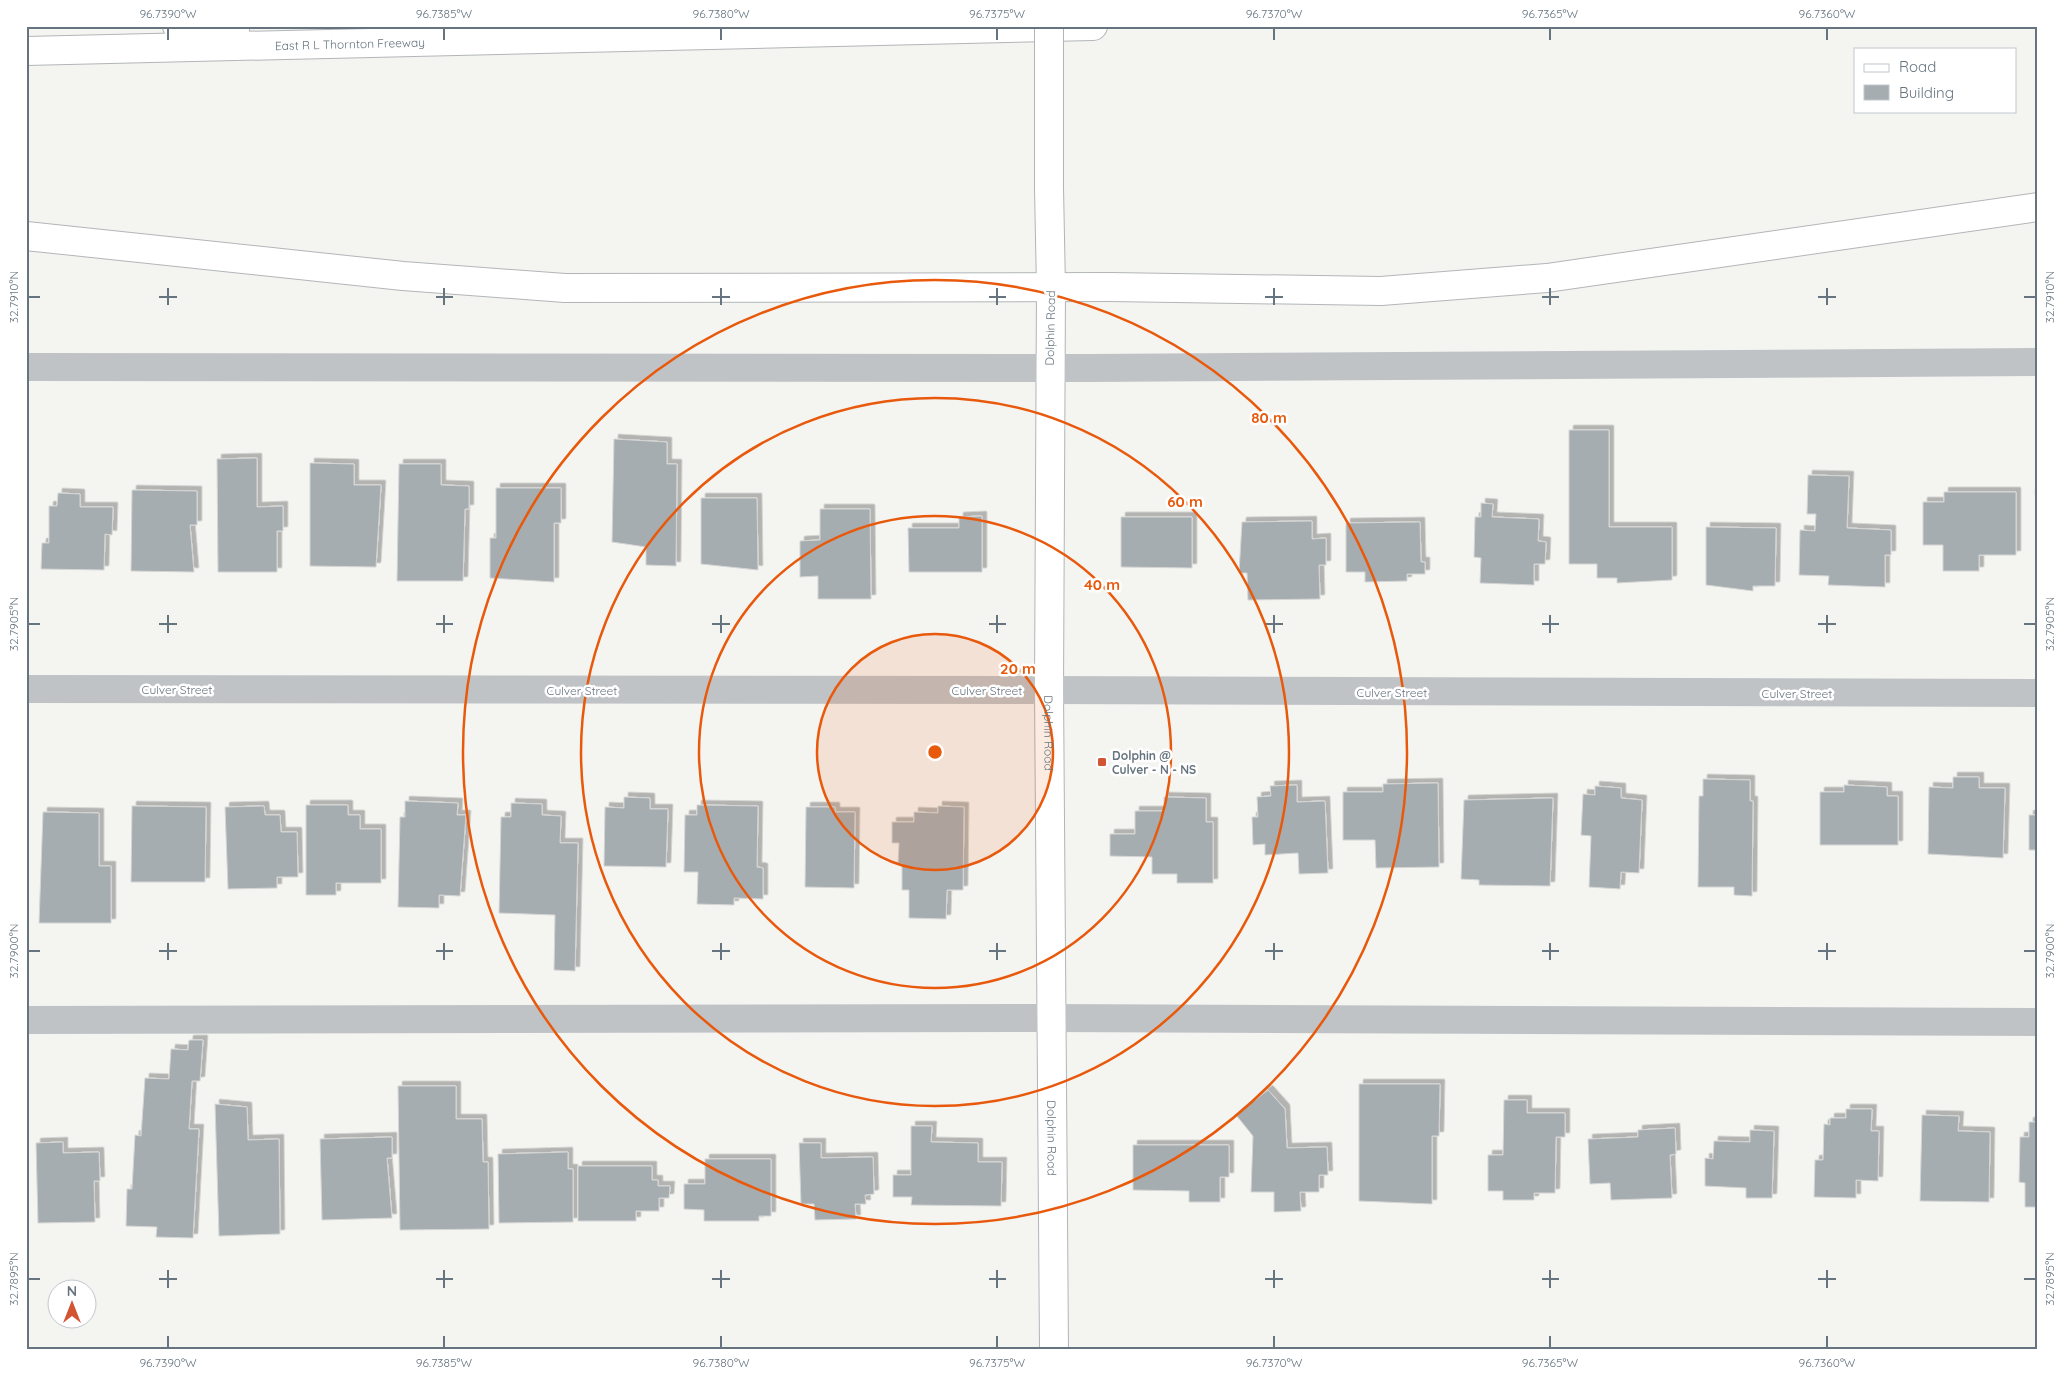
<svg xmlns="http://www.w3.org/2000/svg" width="2064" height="1376" viewBox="0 0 2064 1376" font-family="Quicksand,sans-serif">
  <defs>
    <filter id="shadow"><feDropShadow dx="4.5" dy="-4.5" stdDeviation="0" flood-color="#0004"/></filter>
  </defs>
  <rect width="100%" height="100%" fill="#f4f4f1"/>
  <!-- building -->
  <path fill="#a6adb1" stroke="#d5d5d4" filter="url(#shadow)" d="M 1569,430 L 1609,430 L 1609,527 L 1672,527 L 1672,580 L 1617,583 L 1617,578 L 1597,578 L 1597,564 L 1569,564 Z
    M 614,439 L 667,442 L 667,464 L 677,464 L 676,566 L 646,565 L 646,547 L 612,542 Z
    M 257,458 L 257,507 L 283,506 L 283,531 L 277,531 L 277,572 L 218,572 L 217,459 Z
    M 310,463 L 354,464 L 354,485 L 381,485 L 376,567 L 310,566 Z
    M 399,464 L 441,464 L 441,485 L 469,486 L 469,509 L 465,509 L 463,581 L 397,581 Z
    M 1808,475 L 1849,476 L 1847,528 L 1891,530 L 1891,555 L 1885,555 L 1885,587 L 1828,585 L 1829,576 L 1799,575 L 1800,530 L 1815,531 L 1816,514 L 1807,514 Z
    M 496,488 L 561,488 L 561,523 L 554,523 L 554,582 L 490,578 L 490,538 L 496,538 Z
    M 2035,489 L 2038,489 L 2038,544 Z
    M 132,490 L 197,491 L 197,525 L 190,525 L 194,572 L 131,571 Z
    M 1944,492 L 2016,492 L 2016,555 L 1979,555 L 1979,571 L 1943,571 L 1943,545 L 1923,545 L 1923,502 L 1944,502 Z
    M 58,493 L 80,494 L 80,507 L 113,507 L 112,535 L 105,534 L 104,570 L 41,569 L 42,543 L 49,543 L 49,506 L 57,506 Z
    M 701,498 L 757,498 L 758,570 L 701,564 Z
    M 1481,503 L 1493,504 L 1492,517 L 1539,519 L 1538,541 L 1546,542 L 1545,564 L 1534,564 L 1534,585 L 1480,583 L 1481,558 L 1474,557 L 1475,517 L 1481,517 Z
    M 820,509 L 870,509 L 871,599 L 818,599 L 818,576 L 800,577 L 800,541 L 820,540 Z
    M 982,516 L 982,572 L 909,572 L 908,528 L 959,528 L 959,517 Z
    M 1121,517 L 1192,517 L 1192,568 L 1121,567 Z
    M 1312,521 L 1312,539 L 1326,538 L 1326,565 L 1319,565 L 1320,599 L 1248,600 L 1247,573 L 1239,573 L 1242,522 Z
    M 1420,522 L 1421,562 L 1425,562 L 1425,574 L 1407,574 L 1407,581 L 1365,582 L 1365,572 L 1346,572 L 1346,523 Z
    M 1706,527 L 1776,528 L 1775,586 L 1753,586 L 1753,591 L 1706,585 Z
    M 1953,777 L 1979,777 L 1979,788 L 2005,788 L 2003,858 L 1928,854 L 1929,787 L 1953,788 Z
    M 1703,779 L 1750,780 L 1750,801 L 1753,801 L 1752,896 L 1734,895 L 1734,887 L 1698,887 L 1699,796 L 1703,796 Z
    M 1438,783 L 1439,867 L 1376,868 L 1375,840 L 1343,840 L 1343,792 L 1383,792 L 1383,784 Z
    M 2037,784 L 2038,850 L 2029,850 L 2029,815 L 2037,815 Z
    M 1297,785 L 1297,802 L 1325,801 L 1328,873 L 1299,874 L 1298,853 L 1265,855 L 1265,844 L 1253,845 L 1252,817 L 1258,817 L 1257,797 L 1271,796 L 1270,786 Z
    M 1844,785 L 1887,787 L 1887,796 L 1898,796 L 1898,845 L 1820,845 L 1820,792 L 1844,792 Z
    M 1595,786 L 1621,788 L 1621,798 L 1642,800 L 1639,873 L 1621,872 L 1620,889 L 1589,887 L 1591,836 L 1581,835 L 1583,794 L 1595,795 Z
    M 624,797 L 650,798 L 650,809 L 668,809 L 666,867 L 604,866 L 605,807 L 624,808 Z
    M 1164,797 L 1206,798 L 1206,822 L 1213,822 L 1213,883 L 1177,883 L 1177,874 L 1152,874 L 1152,857 L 1110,856 L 1110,834 L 1135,834 L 1135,811 L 1164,811 Z
    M 1553,798 L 1550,886 L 1479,885 L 1479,880 L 1461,879 L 1464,800 Z
    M 405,801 L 458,803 L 457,815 L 466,815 L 460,896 L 439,895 L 439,908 L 398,907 L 400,817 L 405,817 Z
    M 511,803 L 542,804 L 542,815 L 561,816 L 560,843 L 578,843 L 575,971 L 554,970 L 555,915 L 499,913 L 501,817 L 511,817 Z
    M 306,805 L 348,805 L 348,815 L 360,815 L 360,829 L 381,829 L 381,883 L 336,883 L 336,895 L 306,895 Z
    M 697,805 L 758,806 L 757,867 L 763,868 L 763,899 L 734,898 L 734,905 L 697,904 L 698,872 L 684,872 L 685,815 L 697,815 Z
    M 132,806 L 206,807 L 205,882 L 131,882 Z
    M 264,806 L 265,815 L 280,815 L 281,832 L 297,832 L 298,877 L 277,877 L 277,888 L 228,889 L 225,807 Z
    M 938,806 L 964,807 L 963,890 L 947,890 L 946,919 L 909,918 L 909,890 L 902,890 L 902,864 L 898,864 L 899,843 L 892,843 L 892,822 L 914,822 L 914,812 L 938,813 Z
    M 806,807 L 835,807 L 835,812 L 855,812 L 854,888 L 805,887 Z
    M 43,812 L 99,813 L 99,866 L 111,866 L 111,923 L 39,923 Z
    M 189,1040 L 203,1040 L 200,1081 L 192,1081 L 189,1129 L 199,1129 L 193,1238 L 156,1237 L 157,1227 L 126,1226 L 127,1189 L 132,1189 L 135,1135 L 141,1136 L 145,1078 L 169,1079 L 171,1049 L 188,1050 Z
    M 1359,1084 L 1440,1084 L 1439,1136 L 1432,1136 L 1432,1204 L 1359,1201 Z
    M 398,1086 L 456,1086 L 456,1119 L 482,1119 L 483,1162 L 488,1162 L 489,1229 L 400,1230 Z
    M 1268,1090 L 1285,1109 L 1287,1148 L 1327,1147 L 1328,1175 L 1319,1175 L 1319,1192 L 1300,1192 L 1301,1211 L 1274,1212 L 1274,1192 L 1251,1192 L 1253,1136 L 1236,1115 Z
    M 1504,1100 L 1527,1100 L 1527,1113 L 1565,1113 L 1565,1137 L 1556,1137 L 1555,1193 L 1534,1193 L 1534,1200 L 1503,1200 L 1503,1191 L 1488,1191 L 1488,1155 L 1503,1155 Z
    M 215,1104 L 247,1107 L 248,1140 L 279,1139 L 280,1234 L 219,1236 Z
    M 1846,1109 L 1872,1109 L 1871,1131 L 1879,1131 L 1878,1181 L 1856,1180 L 1856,1198 L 1814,1197 L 1815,1160 L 1823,1160 L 1824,1124 L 1830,1125 L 1830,1118 L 1846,1118 Z
    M 1922,1115 L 1959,1116 L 1958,1131 L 1990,1132 L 1989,1202 L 1920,1201 Z
    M 2029,1122 L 2038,1122 L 2038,1207 L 2025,1207 L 2025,1183 L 2019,1182 L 2020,1137 L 2029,1137 Z
    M 911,1126 L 932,1126 L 931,1142 L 978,1143 L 978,1162 L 1002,1162 L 1001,1206 L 911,1205 L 912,1197 L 893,1197 L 893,1175 L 911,1175 Z
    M 1675,1128 L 1676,1154 L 1670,1155 L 1672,1198 L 1611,1200 L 1610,1183 L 1590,1184 L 1588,1139 L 1638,1137 L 1638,1130 Z
    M 1750,1130 L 1774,1131 L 1772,1198 L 1746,1198 L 1746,1188 L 1705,1186 L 1705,1158 L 1713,1159 L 1714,1141 L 1750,1142 Z
    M 392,1137 L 392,1158 L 387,1158 L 392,1218 L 322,1220 L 320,1139 Z
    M 63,1142 L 63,1153 L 99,1152 L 100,1181 L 94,1181 L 95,1222 L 38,1223 L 36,1143 Z
    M 799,1143 L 821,1143 L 821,1158 L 873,1157 L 874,1194 L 865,1195 L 866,1204 L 855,1204 L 856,1219 L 815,1220 L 814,1204 L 801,1204 Z
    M 1133,1145 L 1229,1145 L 1229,1177 L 1220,1177 L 1220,1202 L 1189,1202 L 1189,1191 L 1133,1190 Z
    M 568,1152 L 568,1169 L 573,1169 L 573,1222 L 499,1223 L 498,1154 Z
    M 705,1159 L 771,1159 L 771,1216 L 759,1216 L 759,1221 L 704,1221 L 704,1210 L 684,1209 L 684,1184 L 705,1184 Z
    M 578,1166 L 652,1166 L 652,1180 L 658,1180 L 658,1186 L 670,1186 L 669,1198 L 659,1198 L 659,1211 L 636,1211 L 636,1221 L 578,1221 Z"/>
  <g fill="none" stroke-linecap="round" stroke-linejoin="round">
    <!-- major casing -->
    <g stroke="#b1b5b8" stroke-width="30">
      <g id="major">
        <path id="s1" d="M 1049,188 L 1051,288 L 1049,690 L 1054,1350"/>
      </g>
    </g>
    <!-- highway casing -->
    <g stroke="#b2b6b8" stroke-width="30">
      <g id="highway">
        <path d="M 177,26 L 235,30"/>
        <path id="s2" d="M 26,51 L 1093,26"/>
        <path d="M 26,236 L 403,276 L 565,288 L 1110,287 L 1381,291 L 1547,278 L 2038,207"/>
      </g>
    </g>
    <!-- minor -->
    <path stroke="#c0c3c6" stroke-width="28" d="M 26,367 L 1092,368 L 2038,362
      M 26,689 L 1049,690 L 2038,693
      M 26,1020 L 1051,1018 L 2038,1022"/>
    <!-- major -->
    <use href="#major" stroke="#fff" stroke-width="28"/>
    <!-- highway -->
    <use href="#highway" stroke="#fff" stroke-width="28"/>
    <!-- major-bridge casing -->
    <g stroke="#b1b5b8" stroke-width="30" stroke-linecap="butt">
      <path id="major-bridge" d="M 1049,26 L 1049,188"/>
    </g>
    <!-- major-bridge -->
    <use href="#major-bridge" stroke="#fff" stroke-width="28"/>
  </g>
  <!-- ticks -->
  <path fill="none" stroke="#66747f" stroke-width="2" d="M 168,28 L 168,40M 444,28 L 444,40M 721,28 L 721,40M 997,28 L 997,40M 1274,28 L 1274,40M 1550,28 L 1550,40M 1827,28 L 1827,40M 168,288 L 168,305M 444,288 L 444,305M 721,288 L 721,305M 997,288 L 997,305M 1274,288 L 1274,305M 1550,288 L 1550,305M 1827,288 L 1827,305M 28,297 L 40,297M 159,297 L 177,297M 436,297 L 453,297M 712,297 L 730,297M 989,297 L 1006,297M 1265,297 L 1283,297M 1542,297 L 1559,297M 1818,297 L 1836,297M 2024,297 L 2036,297M 168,615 L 168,633M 444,615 L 444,633M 721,615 L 721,633M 997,615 L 997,633M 1274,615 L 1274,633M 1550,615 L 1550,633M 1827,615 L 1827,633M 28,624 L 40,624M 159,624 L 177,624M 436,624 L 453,624M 712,624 L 730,624M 989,624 L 1006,624M 1265,624 L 1283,624M 1542,624 L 1559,624M 1818,624 L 1836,624M 2024,624 L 2036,624M 168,943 L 168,960M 444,943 L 444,960M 721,943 L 721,960M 997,943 L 997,960M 1274,943 L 1274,960M 1550,943 L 1550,960M 1827,943 L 1827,960M 28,951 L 40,951M 159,951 L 177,951M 436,951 L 453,951M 712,951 L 730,951M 989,951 L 1006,951M 1265,951 L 1283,951M 1542,951 L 1559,951M 1818,951 L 1836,951M 2024,951 L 2036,951M 168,1270 L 168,1288M 444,1270 L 444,1288M 721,1270 L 721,1288M 997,1270 L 997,1288M 1274,1270 L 1274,1288M 1550,1270 L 1550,1288M 1827,1270 L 1827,1288M 28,1279 L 40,1279M 159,1279 L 177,1279M 436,1279 L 453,1279M 712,1279 L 730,1279M 989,1279 L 1006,1279M 1265,1279 L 1283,1279M 1542,1279 L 1559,1279M 1818,1279 L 1836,1279M 2024,1279 L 2036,1279M 168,1336 L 168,1348M 444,1336 L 444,1348M 721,1336 L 721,1348M 997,1336 L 997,1348M 1274,1336 L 1274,1348M 1550,1336 L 1550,1348M 1827,1336 L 1827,1348"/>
  <!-- distance rings -->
  <circle cx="935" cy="752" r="118" fill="#e8590c" fill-opacity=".12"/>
  <g fill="none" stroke="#e8590c" stroke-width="2.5">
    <circle cx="935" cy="752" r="118"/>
    <circle cx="935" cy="752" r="236"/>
    <circle cx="935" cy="752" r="354"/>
    <circle cx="935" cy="752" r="472"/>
  </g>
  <!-- markers -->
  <rect fill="#d25433" stroke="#fff" stroke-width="2" x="1097" y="757" width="10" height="10" rx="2.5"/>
  <g text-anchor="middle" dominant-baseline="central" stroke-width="5" stroke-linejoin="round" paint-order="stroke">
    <!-- street labels -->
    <g font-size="12" fill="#66747f" stroke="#fff">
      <text stroke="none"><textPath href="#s2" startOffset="324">East R L Thornton Freeway</textPath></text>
      <text transform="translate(1050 328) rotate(-89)">Dolphin Road</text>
      <text x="177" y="689">Culver Street</text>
      <text x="582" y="690">Culver Street</text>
      <text x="987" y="690">Culver Street</text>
      <text x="1392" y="692">Culver Street</text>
      <text x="1797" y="693">Culver Street</text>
      <text stroke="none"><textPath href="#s1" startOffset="545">Dolphin Road</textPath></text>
      <text stroke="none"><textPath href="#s1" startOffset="950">Dolphin Road</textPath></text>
    </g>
    <!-- poi labels -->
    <g font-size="12" font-weight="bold" fill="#66747f" stroke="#fff" text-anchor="start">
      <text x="1112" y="755">Dolphin @<tspan x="1112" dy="14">Culver - N - NS</tspan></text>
    </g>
  </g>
  <circle cx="935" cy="752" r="8" fill="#e8590c" stroke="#fff" stroke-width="2.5"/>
  <g font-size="15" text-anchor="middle" font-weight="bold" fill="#e8590c" stroke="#fff" stroke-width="5" stroke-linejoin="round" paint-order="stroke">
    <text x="1269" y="423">80 m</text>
    <text x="1185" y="507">60 m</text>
    <text x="1102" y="590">40 m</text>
    <text x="1018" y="674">20 m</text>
  </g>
  <!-- border -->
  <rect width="2064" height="1376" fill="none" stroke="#ffffff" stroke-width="55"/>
  <!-- legend -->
  <rect x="1854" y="48" width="162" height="65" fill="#ffffff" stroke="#c2c7cc"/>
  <rect x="1864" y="64" width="25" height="8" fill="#ffffff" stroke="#c2c7cc"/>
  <text x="1899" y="72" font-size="15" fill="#66747f">Road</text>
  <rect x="1864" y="85" width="25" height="15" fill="#a6adb1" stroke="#c2c7cc"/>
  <text x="1899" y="98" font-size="15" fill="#66747f">Building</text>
  <!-- north arrow -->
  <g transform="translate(72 1304)"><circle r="24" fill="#ffffff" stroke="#c2c7cc"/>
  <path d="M0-4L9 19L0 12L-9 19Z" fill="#d25433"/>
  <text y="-8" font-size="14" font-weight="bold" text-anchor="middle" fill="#66747f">N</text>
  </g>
  <rect x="28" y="28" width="2008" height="1320" fill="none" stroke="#66747f" stroke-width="2"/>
  <g font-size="12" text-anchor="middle" fill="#66747f">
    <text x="168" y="18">96.7390°W</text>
    <text x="444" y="18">96.7385°W</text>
    <text x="721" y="18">96.7380°W</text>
    <text x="997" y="18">96.7375°W</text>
    <text x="1274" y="18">96.7370°W</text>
    <text x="1550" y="18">96.7365°W</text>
    <text x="1827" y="18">96.7360°W</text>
    <text transform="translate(14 297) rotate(-90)" y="4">32.7910°N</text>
    <text transform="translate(2050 297) rotate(-90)" y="4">32.7910°N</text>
    <text transform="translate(14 624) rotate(-90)" y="4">32.7905°N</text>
    <text transform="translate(2050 624) rotate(-90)" y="4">32.7905°N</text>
    <text transform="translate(14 951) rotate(-90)" y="4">32.7900°N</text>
    <text transform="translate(2050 951) rotate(-90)" y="4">32.7900°N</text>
    <text transform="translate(14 1279) rotate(-90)" y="4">32.7895°N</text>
    <text transform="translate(2050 1279) rotate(-90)" y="4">32.7895°N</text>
    <text x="168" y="1367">96.7390°W</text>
    <text x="444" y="1367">96.7385°W</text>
    <text x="721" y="1367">96.7380°W</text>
    <text x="997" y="1367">96.7375°W</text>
    <text x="1274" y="1367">96.7370°W</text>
    <text x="1550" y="1367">96.7365°W</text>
    <text x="1827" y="1367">96.7360°W</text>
  </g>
</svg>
